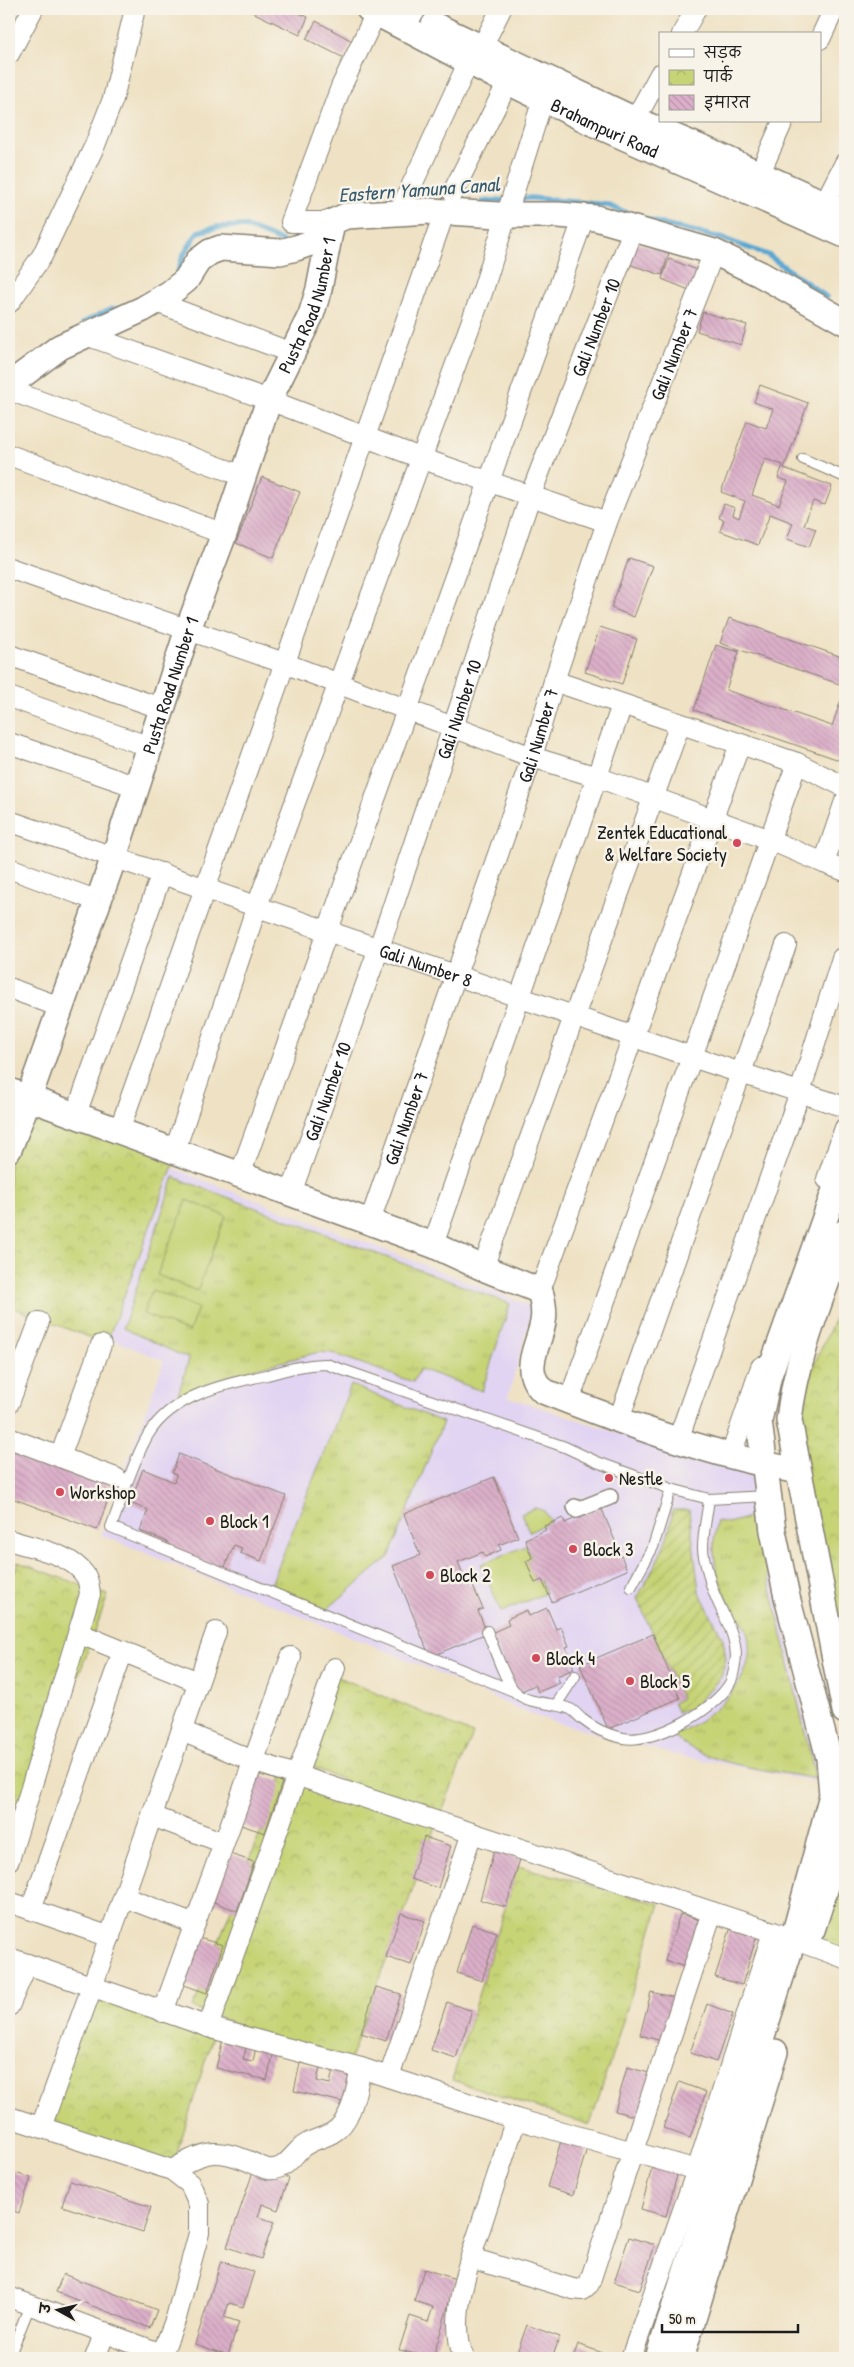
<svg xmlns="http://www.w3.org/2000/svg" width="854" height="2367" viewBox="0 0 854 2367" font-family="'Patrick Hand','Playpen Sans Deva',sans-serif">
  <defs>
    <pattern id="grass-tufts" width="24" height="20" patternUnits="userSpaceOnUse" patternTransform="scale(1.25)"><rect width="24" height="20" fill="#c6d476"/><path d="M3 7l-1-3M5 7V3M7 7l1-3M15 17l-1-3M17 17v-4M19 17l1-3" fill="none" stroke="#aab566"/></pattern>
    <pattern id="park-crowns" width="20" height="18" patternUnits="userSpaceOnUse" patternTransform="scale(1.25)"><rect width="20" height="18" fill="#c6d476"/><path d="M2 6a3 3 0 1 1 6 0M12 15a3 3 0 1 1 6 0" fill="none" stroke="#aab566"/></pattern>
    <pattern id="garden-furrows" width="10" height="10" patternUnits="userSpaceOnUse" patternTransform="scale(1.25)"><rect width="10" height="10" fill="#c6d476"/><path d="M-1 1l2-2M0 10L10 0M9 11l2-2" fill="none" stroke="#aab566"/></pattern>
    <pattern id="building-back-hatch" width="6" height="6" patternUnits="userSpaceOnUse" patternTransform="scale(1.25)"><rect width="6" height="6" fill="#dbafc9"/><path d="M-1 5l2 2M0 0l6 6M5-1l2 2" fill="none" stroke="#bb96ac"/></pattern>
  </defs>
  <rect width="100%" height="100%" fill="#f7f3e8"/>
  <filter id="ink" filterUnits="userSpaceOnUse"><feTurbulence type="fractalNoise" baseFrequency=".02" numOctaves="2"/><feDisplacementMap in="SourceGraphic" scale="10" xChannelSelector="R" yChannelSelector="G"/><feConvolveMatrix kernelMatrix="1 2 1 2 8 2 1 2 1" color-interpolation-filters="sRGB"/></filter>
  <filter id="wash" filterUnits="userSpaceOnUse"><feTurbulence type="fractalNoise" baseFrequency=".0096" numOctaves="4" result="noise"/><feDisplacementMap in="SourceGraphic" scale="20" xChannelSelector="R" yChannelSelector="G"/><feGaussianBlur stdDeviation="1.12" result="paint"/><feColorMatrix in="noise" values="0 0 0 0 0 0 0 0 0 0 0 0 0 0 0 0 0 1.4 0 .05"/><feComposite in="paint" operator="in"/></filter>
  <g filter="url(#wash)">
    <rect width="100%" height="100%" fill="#efe2c4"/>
    <!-- built -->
    <path fill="#e1d4f3" d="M 169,1167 L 533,1307 L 508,1397 L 751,1476 L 819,1782 L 676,1755 L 537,1717 L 401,1657 L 101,1535 L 164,1361 L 109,1338 Z"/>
    <!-- grass -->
    <path fill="url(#grass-tufts)" stroke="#717849" d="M 174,1177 L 510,1304 L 482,1391 L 420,1369 L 413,1382 L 332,1353 L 319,1352 L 227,1376 L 177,1398 L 189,1359 L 123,1328 Z
      M 351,1385 L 443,1422 L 389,1557 L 326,1610 L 270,1587 Z
      M 754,1516 L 816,1779 C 773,1770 705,1766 673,1735 C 713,1718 765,1676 745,1627 C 742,1618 733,1610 729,1601 C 715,1577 710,1548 717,1521 L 728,1523 Z"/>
    <!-- park -->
    <path fill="url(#park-crowns)" stroke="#717849" d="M 33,1097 L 178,1152 L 106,1344 L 9,1306 L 9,1155 Z
      M 845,1296 L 845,1651 L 789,1420 Z
      M 18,1562 L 108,1595 L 9,1868 L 9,1587 Z
      M 336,1676 L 473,1734 L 438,1821 L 348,2065 L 193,2008 L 284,1771 L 430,1818 L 304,1763 Z
      M 845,1837 L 845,1958 L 807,1945 Z
      M 518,1866 L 660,1904 L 590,2125 L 452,2080 Z
      M 89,1997 L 215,2029 L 172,2170 L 41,2127 Z"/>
    <!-- garden -->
    <path fill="url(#garden-furrows)" stroke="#717849" d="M 672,1510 L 689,1510 L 699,1591 L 723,1639 L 726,1659 L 721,1677 L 713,1686 L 693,1707 L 678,1713 L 673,1703 L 681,1698 L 637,1598 C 650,1575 672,1538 672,1510 Z"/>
    <!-- pitch -->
    <path fill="#c6d476" stroke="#717849" d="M 187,1200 L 226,1216 L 197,1291 L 157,1275 Z
      M 152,1290 L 198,1308 L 189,1332 L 143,1314 Z
      M 535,1508 L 544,1511 L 551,1521 L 530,1532 L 521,1514 Z
      M 526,1546 L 546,1593 L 501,1612 L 481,1564 Z"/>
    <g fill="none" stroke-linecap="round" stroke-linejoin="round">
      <!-- stream -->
      <path stroke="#57a6d1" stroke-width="5.5" d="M 483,202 L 531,198 L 607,205 L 643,219 L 724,239 L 768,255 L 826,297
        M 177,275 L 183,256 L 198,232 L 218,227 L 244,226 L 282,241
        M 83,323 L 112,309 L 119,309"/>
    </g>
    <g id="blocks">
      <!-- building -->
      <path fill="url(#building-back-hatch)" fill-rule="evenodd" d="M 246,9 L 291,9 L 308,17 L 300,35 Z
        M 316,21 L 352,41 L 344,58 L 306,39 Z
        M 634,242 L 669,253 L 662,275 L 628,264 Z
        M 669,259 L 702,272 L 694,292 L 662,279 Z
        M 703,312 L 747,325 L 741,345 L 697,331 Z
        M 760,385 L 808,403 L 784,468 L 832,486 L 825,505 L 813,501 L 804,525 L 816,529 L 809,547 L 787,539 L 793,523 L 770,514 L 758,545 L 720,531 L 724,520 L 719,518 L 724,504 L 735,508 L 733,515 L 739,518 L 745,501 L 721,492 L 747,421 L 766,428 L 773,409 L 754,402 ZM 765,459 L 783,465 L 778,478 L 788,481 L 779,505 L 752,495 Z
        M 262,477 L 300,492 L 273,558 L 236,543 Z
        M 629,558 L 653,566 L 634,617 L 611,608 Z
        M 729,618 L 845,658 L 845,686 L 720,643 Z
        M 600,627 L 637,639 L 622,684 L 585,672 Z
        M 716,645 L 739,652 L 726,690 L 832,726 L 841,700 L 845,702 L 845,762 L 694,710 Z
        M 9,1447 L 113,1486 L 97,1530 L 9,1497 Z
        M 179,1454 L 286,1496 L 261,1561 L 240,1553 L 242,1548 L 234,1545 L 224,1569 L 167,1547 L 168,1542 L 140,1531 L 148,1510 L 130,1503 L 143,1469 L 174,1482 L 176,1475 L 172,1473 Z
        M 494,1477 L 518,1537 L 499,1545 L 501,1550 L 485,1557 L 483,1552 L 458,1562 L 468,1586 L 472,1584 L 483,1609 L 478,1611 L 487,1633 L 430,1657 L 393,1566 L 420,1555 L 404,1514 Z
        M 601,1507 L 627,1570 L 552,1602 L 542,1580 L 535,1583 L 526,1561 L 532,1558 L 525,1539 L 546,1530 L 544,1526 L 563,1518 L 565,1523 Z
        M 547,1608 L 556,1629 L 561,1627 L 569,1646 L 566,1647 L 574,1669 L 557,1676 L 560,1683 L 538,1692 L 535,1685 L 517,1693 L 491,1633 L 509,1625 L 507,1619 L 527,1610 L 529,1616 Z
        M 653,1634 L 680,1698 L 608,1729 L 580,1665 Z
        M 258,1774 L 282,1782 L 265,1833 L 241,1825 Z
        M 424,1837 L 451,1846 L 438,1888 L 411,1879 Z
        M 494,1851 L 520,1859 L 506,1907 L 480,1900 Z
        M 230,1854 L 254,1862 L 237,1911 L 214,1902 Z
        M 401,1913 L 425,1921 L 411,1965 L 386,1957 Z
        M 680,1914 L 707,1922 L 692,1969 L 665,1961 Z
        M 472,1924 L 497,1932 L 482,1981 L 457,1973 Z
        M 731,1927 L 757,1935 L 742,1985 L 715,1977 Z
        M 199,1938 L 223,1945 L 207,1993 L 184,1985 Z
        M 376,1987 L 401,1994 L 386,2041 L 361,2033 Z
        M 651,1992 L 676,1998 L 665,2042 L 640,2035 Z
        M 447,2002 L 472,2011 L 456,2058 L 431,2050 Z
        M 707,2004 L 733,2014 L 716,2062 L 690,2053 Z
        M 223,2039 L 247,2045 L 243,2059 L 253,2061 L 256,2047 L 274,2051 L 267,2080 L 216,2068 Z
        M 300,2063 L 320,2067 L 317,2081 L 330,2084 L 333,2070 L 353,2075 L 347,2103 L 294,2091 Z
        M 627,2067 L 653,2074 L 641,2118 L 615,2111 Z
        M 679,2082 L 706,2092 L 690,2138 L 663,2128 Z
        M 561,2141 L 587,2148 L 573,2195 L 547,2187 Z
        M 654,2160 L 679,2168 L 666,2216 L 641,2209 Z
        M 255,2166 L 289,2178 L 278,2210 L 262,2204 L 258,2217 L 274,2222 L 261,2259 L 227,2247 Z
        M 9,2171 L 31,2178 L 19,2213 L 9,2209 Z
        M 70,2181 L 151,2207 L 143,2232 L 62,2206 Z
        M 629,2237 L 655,2245 L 640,2290 L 614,2282 Z
        M 221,2261 L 254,2272 L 243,2307 L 229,2303 L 224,2317 L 239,2322 L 228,2355 L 195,2344 Z
        M 424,2269 L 456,2279 L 433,2358 L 399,2350 L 410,2316 L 428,2322 L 433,2307 L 414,2301 Z
        M 63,2274 L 157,2310 L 150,2328 L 56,2292 Z
        M 527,2325 L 560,2337 L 552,2358 L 515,2358 Z
        M 578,2344 L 611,2356 L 610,2358 L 573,2358 Z
        M 123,2345 L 157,2358 L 118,2358 Z"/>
    </g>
  </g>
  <g filter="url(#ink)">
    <use href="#blocks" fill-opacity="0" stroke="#867f70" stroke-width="1"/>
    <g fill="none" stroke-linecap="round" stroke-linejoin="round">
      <!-- service casing -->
      <g stroke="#867f70" stroke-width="12">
        <path id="service" d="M 803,459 L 845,477
          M 631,1587 L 653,1547 L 671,1489
          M 487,1631 C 493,1645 506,1684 516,1693 C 530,1705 554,1702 570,1709 C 575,1711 578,1716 582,1719 C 593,1728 608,1735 623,1738 C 654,1744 715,1710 730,1683 C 733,1678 734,1670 735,1664 C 741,1636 716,1607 710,1581 C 708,1571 703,1559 703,1548 C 703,1532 707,1515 709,1499
          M 516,1692 L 111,1527 C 123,1497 132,1463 148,1435 C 172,1395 224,1384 267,1375 C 286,1370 306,1364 326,1364 L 565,1447 L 597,1462 L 671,1489 L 709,1499 L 768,1496
          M 556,1705 L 575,1676
          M 9,2357 L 30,2305"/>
      </g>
      <!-- pedestrian casing -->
      <g stroke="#867f70" stroke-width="18">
        <path id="pedestrian" d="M 575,1507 L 577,1510 L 610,1497"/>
      </g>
      <!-- minor casing -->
      <g stroke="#867f70" stroke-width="22">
        <g id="minor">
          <path d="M 413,14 L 416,9"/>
          <path d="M 682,34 L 696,9"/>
          <path d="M 820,39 L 834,9"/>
          <path d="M 482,47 L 501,9"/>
          <path d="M 9,54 L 33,9"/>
          <path d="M 635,120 L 660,74"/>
          <path d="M 759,175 L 783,121"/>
          <path d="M 453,192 L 508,82"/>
          <path d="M 824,204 L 845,163"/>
          <path d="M 399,213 L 469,61"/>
          <path d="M 332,222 L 291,222 L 341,87 L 376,13"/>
          <path d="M 156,302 L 292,353"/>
          <path d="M 9,303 L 42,256 L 95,145 L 113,99 L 135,9"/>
          <path d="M 86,335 L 269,400 L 423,459 L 607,522"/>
          <path d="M 9,390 L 243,476"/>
          <path d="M 9,455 L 224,534"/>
          <path d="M 9,568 L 284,663 L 532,757 L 597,777 L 770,840 L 824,863"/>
          <path d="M 9,655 L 163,709"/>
          <path d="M 554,681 L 797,763 L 845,787"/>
          <path d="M 9,697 L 150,747"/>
          <path d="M 9,743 L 137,787"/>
          <path d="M 845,801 L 824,863 L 845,871"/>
          <path id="s1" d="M 9,821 L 692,1057 L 845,1107"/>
          <path d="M 9,868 L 98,901"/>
          <path d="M 9,988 L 60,1007"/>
          <path d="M 75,1117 L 162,873"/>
          <path d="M 119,1131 L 445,211"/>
          <path d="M 175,1150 L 257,906 L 482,293 L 543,99 L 549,86"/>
          <path d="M 240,1175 L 584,217"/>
          <path d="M 827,1179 L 845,1128"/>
          <path id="s2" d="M 291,1193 L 379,948 L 531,494 L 634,228"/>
          <path id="s3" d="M 370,1221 L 532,757 L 554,681 L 607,522 L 714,252"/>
          <path d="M 433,1245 L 622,705"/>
          <path d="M 483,1268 L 680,724"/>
          <path d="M 540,1291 L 740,744"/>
          <path d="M 569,1401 L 797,763"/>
          <path d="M 9,1403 L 39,1322"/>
          <path d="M 619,1419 L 786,945"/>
          <path d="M 9,1438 L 116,1478"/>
          <path d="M 678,1440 L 800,1092 L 842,958"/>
          <path d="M 731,1455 L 761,1367"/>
          <path d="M 60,1457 L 101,1345"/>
          <path d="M 9,1540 C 33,1548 70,1553 85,1575 C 89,1580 89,1588 90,1594 L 9,1860"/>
          <path d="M 78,1633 L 198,1682"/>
          <path d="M 182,1731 L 253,1761 L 773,1932 L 845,1958"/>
          <path d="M 152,1816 L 224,1843"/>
          <path d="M 124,1897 L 195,1924"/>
          <path d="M 9,1902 L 110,1937"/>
          <path d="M 31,1909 L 123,1651"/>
          <path d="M 9,1958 L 27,1964"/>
          <path d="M 9,2006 L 27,1964 L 215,2029 L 361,2068 L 516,2119 L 697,2170 L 773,1932"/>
          <path d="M 163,2012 L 291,1657"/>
          <path d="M 208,2027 L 335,1668"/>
          <path d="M 389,2077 L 472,1833"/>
          <path d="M 9,2117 L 172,2170 L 190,2184 L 199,2204 L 199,2233 L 176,2318 L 162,2354 L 9,2297"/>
          <path d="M 41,2127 L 92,1987 L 216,1632"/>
          <path d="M 172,2170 C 200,2154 212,2147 243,2159 C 252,2162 260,2167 268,2169 C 283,2171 290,2159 299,2150 C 308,2140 321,2139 332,2133 C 353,2121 356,2089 361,2068"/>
          <path d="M 471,2258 L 573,2289 L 582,2290 L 589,2284 L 712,1912"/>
          <path d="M 95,2358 L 105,2332"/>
          <path d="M 464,2358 C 446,2315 473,2252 486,2210 C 496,2179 506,2149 516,2119"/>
          <path d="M 631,2358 L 697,2170"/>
        </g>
      </g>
      <!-- tertiary casing -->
      <g stroke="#867f70" stroke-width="28">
        <g id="tertiary">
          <path id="s4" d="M 369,9 L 496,76 L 599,126 L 845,235"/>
          <path d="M 434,25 L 635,120 L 715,154 L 845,213"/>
          <path d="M 9,385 L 60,347 L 143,309 L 170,293 L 186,280 L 198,261 L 210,252 L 221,248 L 280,252 L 296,248 L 319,240 L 332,222 L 346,216 L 430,211 L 499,215 L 558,215 L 596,218 L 714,252 L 760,274 L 845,322"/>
          <path d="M 9,1091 L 433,1245 L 483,1268 L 540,1291 C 543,1301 545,1311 543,1322 C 539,1347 520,1369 543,1391 C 626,1424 711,1455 798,1471"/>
          <path id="s5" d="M 9,1149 L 29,1097 L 114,857 L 188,629 L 224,534 L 269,400 L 311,315 L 319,289 L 332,222"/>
          <path d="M 845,1232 C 823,1293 796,1356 789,1420 L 845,1711"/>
          <path d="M 812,1930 L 845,1828"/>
          <path d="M 658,2358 L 793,1940 L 832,1795 L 829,1758 L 787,1597 L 773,1531 L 759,1421 L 769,1375 L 845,1162"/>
          <path d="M 681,2358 L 775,2052"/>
        </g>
      </g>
      <!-- service -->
      <use href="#service" stroke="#fff" stroke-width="10"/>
      <!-- pedestrian -->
      <use href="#pedestrian" stroke="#fff" stroke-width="15"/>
      <!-- minor -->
      <use href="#minor" stroke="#fff" stroke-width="20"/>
      <!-- tertiary -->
      <use href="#tertiary" stroke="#fff" stroke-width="25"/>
    </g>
  </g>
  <!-- markers -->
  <g fill="#d1495b" stroke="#f7f3e8" stroke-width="2">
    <circle cx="737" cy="843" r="5"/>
    <circle cx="609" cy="1478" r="5"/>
    <circle cx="60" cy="1492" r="5"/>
    <circle cx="210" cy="1521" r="5"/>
    <circle cx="573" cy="1549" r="5"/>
    <circle cx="430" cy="1575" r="5"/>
    <circle cx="536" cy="1658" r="5"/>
    <circle cx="630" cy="1681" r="5"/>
  </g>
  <g text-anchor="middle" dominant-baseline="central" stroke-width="5" stroke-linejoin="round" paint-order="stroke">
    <!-- street labels -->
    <g font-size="19" fill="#1c1c1c" stroke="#f7f3e8">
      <text stroke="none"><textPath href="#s4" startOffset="264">Brahampuri Road</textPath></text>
      <text stroke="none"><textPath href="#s5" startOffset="896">Pusta Road Number 1</textPath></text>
      <text stroke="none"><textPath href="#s2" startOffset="918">Gali Number 10</textPath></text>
      <text stroke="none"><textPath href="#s3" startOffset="919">Gali Number 7</textPath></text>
      <text stroke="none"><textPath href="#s5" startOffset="491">Pusta Road Number 1</textPath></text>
      <text stroke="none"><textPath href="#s2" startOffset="512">Gali Number 10</textPath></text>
      <text stroke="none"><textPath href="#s3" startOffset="514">Gali Number 7</textPath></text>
      <text stroke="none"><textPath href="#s1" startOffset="441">Gali Number 8</textPath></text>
      <text stroke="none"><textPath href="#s2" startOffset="108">Gali Number 10</textPath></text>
      <text stroke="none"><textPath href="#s3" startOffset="109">Gali Number 7</textPath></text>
    </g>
    <!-- poi labels -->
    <g font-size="19" fill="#1c1c1c" stroke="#f7f3e8" text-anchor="start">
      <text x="727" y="832" text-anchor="end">Zentek Educational<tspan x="727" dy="22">&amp; Welfare Society</tspan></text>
      <text x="619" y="1478">Nestle</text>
      <text x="70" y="1492">Workshop</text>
      <text x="220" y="1521">Block 1</text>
      <text x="583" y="1549">Block 3</text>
      <text x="440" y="1575">Block 2</text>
      <text x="546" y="1658">Block 4</text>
      <text x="640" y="1681">Block 5</text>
    </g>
    <!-- water labels -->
    <g font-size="20" font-style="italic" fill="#375a6d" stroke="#f7f3e8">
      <text transform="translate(419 189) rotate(-4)">Eastern Yamuna Canal</text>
    </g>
  </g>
  <!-- margin -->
  <rect width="854" height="2367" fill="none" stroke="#f7f3e8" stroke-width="30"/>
  <!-- legend -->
  <rect x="659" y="32" width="162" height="90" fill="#f7f3e8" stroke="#9f9d96"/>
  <rect x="669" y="49" width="25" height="8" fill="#ffffff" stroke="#9f9d96"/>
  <text x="704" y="58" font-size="15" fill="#1c1c1c">सड़क</text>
  <rect x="669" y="70" width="25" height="15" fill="url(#park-crowns)" stroke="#9f9d96"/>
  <text x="704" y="82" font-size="15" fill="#1c1c1c">पार्क</text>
  <rect x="669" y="95" width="25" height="15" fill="url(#building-back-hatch)" stroke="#9f9d96"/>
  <text x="704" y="108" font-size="15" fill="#1c1c1c">इमारत</text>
  <!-- north arrow -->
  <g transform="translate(58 2310) rotate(278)" stroke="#f7f3e8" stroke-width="4" paint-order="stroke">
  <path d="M0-4L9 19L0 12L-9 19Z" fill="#1c1c1c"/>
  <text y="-8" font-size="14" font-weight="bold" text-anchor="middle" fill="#1c1c1c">उ</text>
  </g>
  <!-- scale -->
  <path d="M662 2324v8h136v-8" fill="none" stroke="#1c1c1c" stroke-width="2.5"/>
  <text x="669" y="2324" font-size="15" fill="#1c1c1c" stroke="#f7f3e8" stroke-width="4" paint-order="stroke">50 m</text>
</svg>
